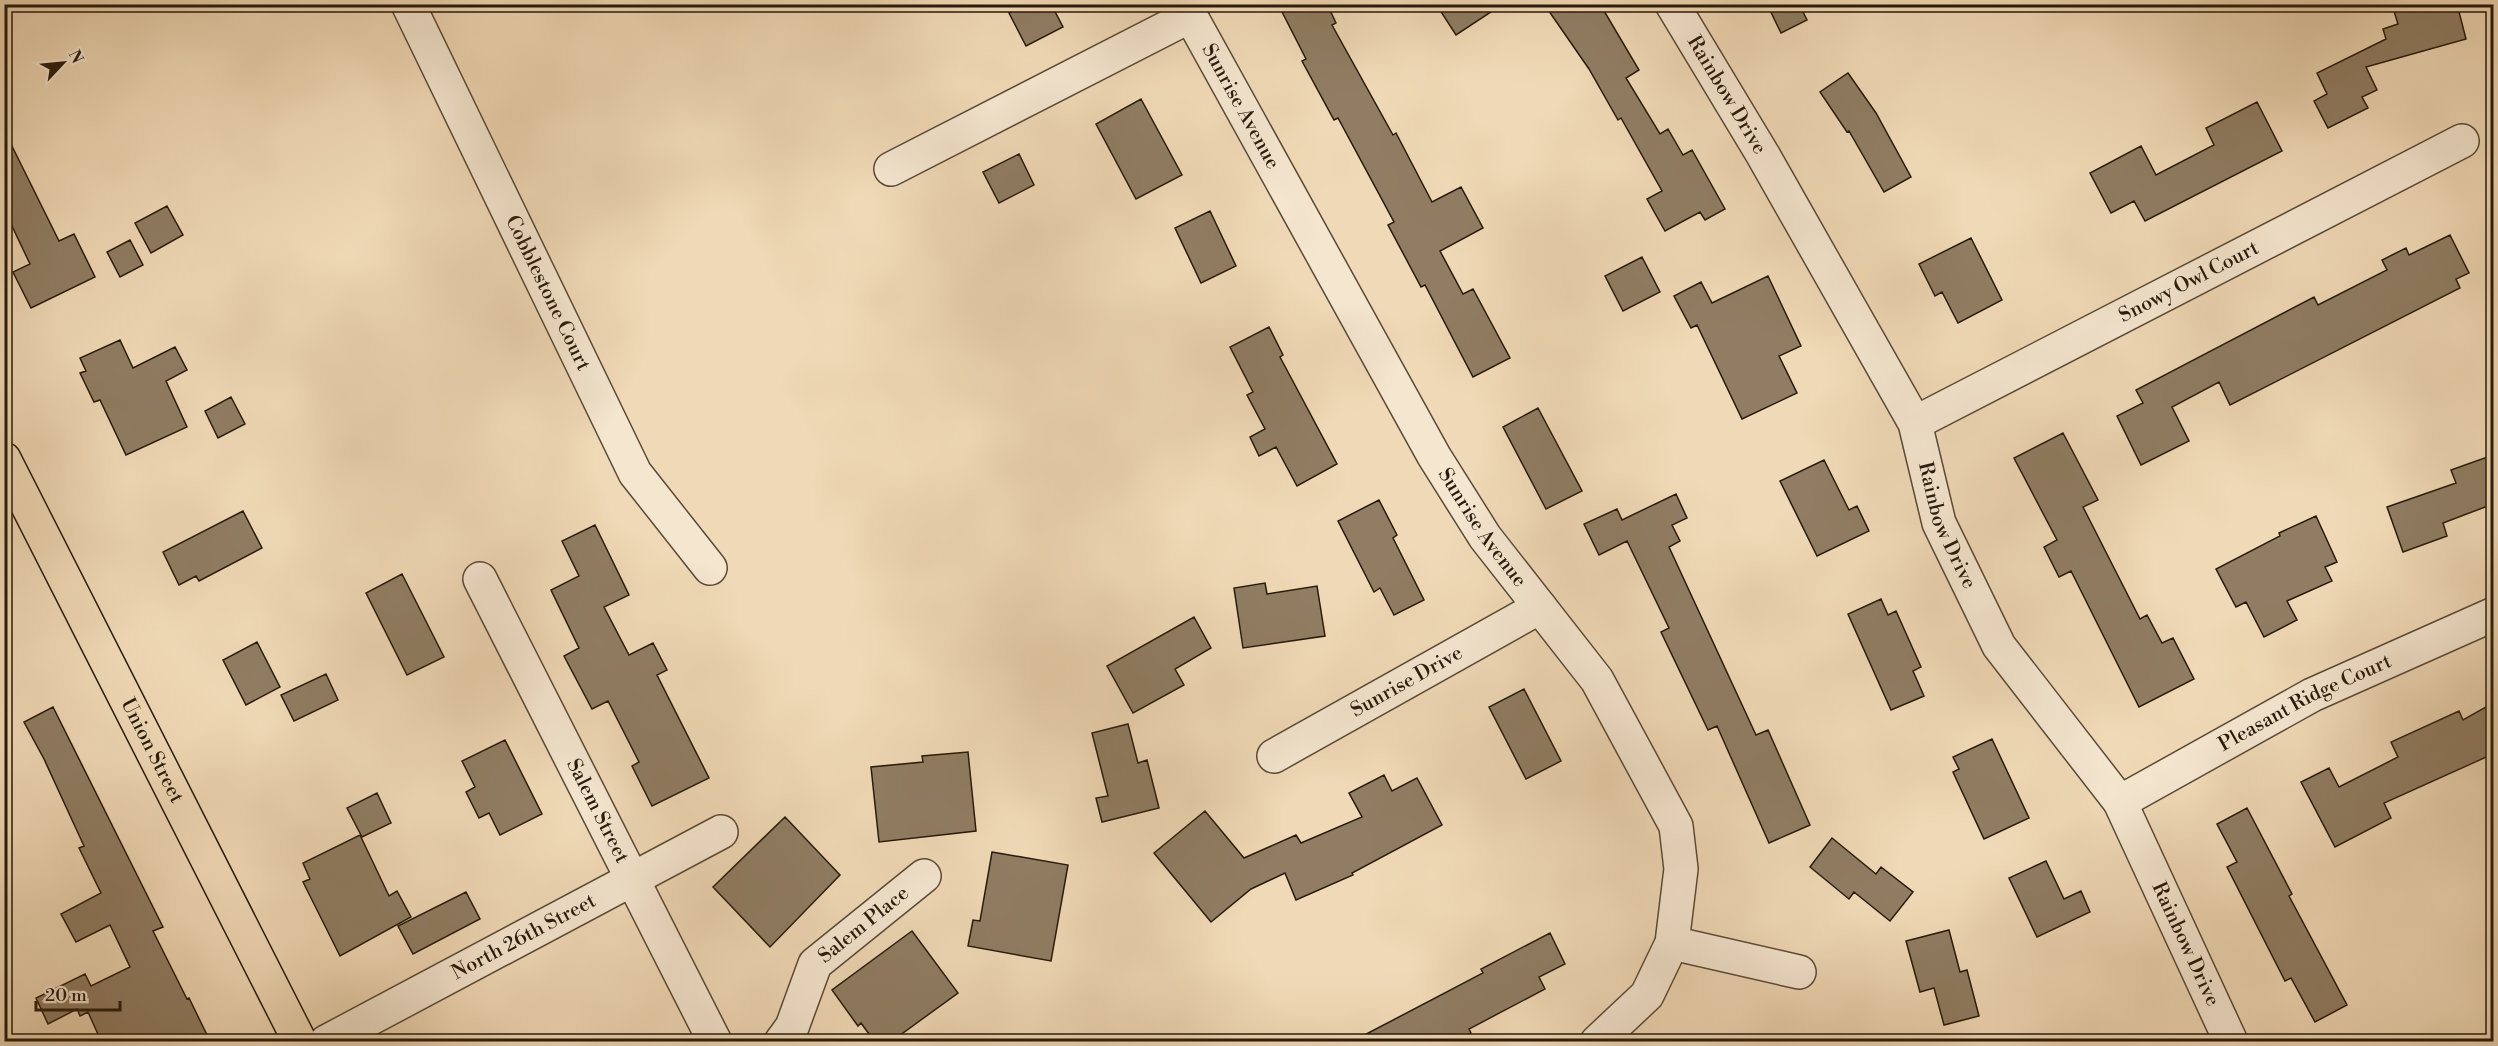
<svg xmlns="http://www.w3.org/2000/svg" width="2498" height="1046" viewBox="0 0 2498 1046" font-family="'Libre Bodoni',serif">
  <rect width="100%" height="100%" fill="#f0d9b6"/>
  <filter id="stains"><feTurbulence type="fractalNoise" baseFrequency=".00333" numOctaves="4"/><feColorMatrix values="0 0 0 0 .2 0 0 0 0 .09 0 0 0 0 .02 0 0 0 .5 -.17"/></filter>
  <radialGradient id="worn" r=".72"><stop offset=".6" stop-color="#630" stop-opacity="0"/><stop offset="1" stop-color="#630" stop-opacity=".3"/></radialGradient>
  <!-- building -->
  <path fill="#907d63" stroke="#271a0a" stroke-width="1.5" d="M 1025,4 L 1051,4 L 1063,27 L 1026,46 L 1009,13 Z
    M 1278,4 L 1327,4 L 1336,23 L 1332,25 L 1393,135 L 1396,133 L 1432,202 L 1461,187 L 1483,228 L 1440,251 L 1463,294 L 1473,289 L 1510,358 L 1473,377 L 1425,285 L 1421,287 L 1388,225 L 1394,222 L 1338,118 L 1334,120 L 1302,61 L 1306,59 Z
    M 1436,4 L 1503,4 L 1456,35 Z
    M 1544,4 L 1600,4 L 1639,70 L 1626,78 L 1660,134 L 1668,129 L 1683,155 L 1692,150 L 1725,209 L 1705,220 L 1700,212 L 1665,231 L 1647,199 L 1662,191 L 1621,118 L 1618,120 L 1589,69 Z
    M 1767,4 L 1799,4 L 1807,20 L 1781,33 Z
    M 2406,4 L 2457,4 L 2466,39 L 2366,67 L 2377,90 L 2362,97 L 2368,108 L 2328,128 L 2314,101 L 2327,94 L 2317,73 L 2386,39 L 2383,29 L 2398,24 L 2393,8 Z
    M 1848,73 L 1876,113 L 1911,177 L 1884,192 L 1849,131 L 1847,132 L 1820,92 Z
    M 1141,99 L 1182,175 L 1136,199 L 1096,124 Z
    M 2257,102 L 2282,151 L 2145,221 L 2134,201 L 2111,213 L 2090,173 L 2141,146 L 2156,175 L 2214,145 L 2206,128 Z
    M 4,130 L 59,241 L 74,234 L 95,277 L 31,308 L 13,272 L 30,264 L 11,224 L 4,227 Z
    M 1019,154 L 1034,185 L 999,203 L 983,172 Z
    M 167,206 L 183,235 L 151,253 L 135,223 Z
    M 1210,211 L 1236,266 L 1201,283 L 1175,228 Z
    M 2450,235 L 2469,273 L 2456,279 L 2460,288 L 2230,405 L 2219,382 L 2172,407 L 2189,441 L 2141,465 L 2117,416 L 2143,403 L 2136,390 L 2314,297 L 2318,305 L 2387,270 L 2382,260 L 2406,248 L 2409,255 Z
    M 1971,238 L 2002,300 L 1958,323 L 1942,292 L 1935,296 L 1919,264 Z
    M 130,240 L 143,265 L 120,277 L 107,252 Z
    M 1642,257 L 1660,292 L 1623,311 L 1605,276 Z
    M 1768,276 L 1801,346 L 1779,356 L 1797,393 L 1742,419 L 1697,325 L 1691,328 L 1674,296 L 1701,282 L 1712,303 Z
    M 1269,327 L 1283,355 L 1280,357 L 1337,464 L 1297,486 L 1276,447 L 1259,456 L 1250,437 L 1265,429 L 1247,395 L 1253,392 L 1230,347 Z
    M 120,340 L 133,368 L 175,347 L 187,370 L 166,381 L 187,427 L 126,455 L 100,400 L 94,402 L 80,373 L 86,371 L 80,358 Z
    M 231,397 L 245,424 L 218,438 L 205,411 Z
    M 1538,408 L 1582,491 L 1546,509 L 1503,427 Z
    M 2063,433 L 2098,500 L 2083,507 L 2140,619 L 2147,615 L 2162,643 L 2173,638 L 2194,679 L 2139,707 L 2071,571 L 2059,577 L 2044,547 L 2057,540 L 2014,458 Z
    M 2493,455 L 2493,504 L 2443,523 L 2447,536 L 2403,552 L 2387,507 L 2456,483 L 2451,470 Z
    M 1824,460 L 1849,510 L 1857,506 L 1869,531 L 1817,556 L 1780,481 Z
    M 1676,494 L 1687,518 L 1672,525 L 1680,541 L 1669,547 L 1756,735 L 1768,730 L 1810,825 L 1769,843 L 1717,726 L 1708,730 L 1661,632 L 1669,628 L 1627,541 L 1599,555 L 1584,524 L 1617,509 L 1622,520 Z
    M 1379,500 L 1397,535 L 1393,538 L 1424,600 L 1394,615 L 1380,588 L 1374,592 L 1338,521 Z
    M 243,511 L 262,548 L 199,581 L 196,576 L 179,585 L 163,552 Z
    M 2316,516 L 2337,562 L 2325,567 L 2332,581 L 2287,601 L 2297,620 L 2264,637 L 2246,602 L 2236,607 L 2216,569 L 2280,536 L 2279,533 Z
    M 595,525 L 629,595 L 604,607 L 629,655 L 653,643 L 667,670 L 657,675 L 709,778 L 652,806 L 632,766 L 639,762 L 608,701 L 592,709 L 564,656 L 579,648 L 551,590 L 579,576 L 562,541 Z
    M 402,574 L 444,657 L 407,675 L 366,593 Z
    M 1265,583 L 1267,594 L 1317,586 L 1325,636 L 1243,648 L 1234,588 Z
    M 1881,599 L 1888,615 L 1896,611 L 1921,667 L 1913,671 L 1924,696 L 1891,710 L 1848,614 Z
    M 1194,617 L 1211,648 L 1175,669 L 1184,685 L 1133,713 L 1107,666 Z
    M 257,642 L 280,687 L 246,705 L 223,660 Z
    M 326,674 L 338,700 L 294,721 L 281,695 Z
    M 1524,689 L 1561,761 L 1526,779 L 1489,707 Z
    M 2493,703 L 2493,754 L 2384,803 L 2391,818 L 2335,847 L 2301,782 L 2329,768 L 2339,787 L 2398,757 L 2391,742 L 2459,711 L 2463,720 Z
    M 53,707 L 163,927 L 153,931 L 187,999 L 189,998 L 210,1041 L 101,1041 L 88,1012 L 80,1016 L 77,1009 L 48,1024 L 36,998 L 85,974 L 91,986 L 130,967 L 110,925 L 76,942 L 61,914 L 101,893 L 79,848 L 84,846 L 44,759 L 24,722 Z
    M 1128,724 L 1138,763 L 1147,760 L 1159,808 L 1102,822 L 1096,798 L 1108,796 L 1092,733 Z
    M 1992,739 L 2029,818 L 1984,839 L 1953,772 L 1959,769 L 1953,757 Z
    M 505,740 L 542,814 L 500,835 L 489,813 L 479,818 L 466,792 L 475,787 L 462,761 Z
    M 968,752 L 976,831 L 879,842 L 871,767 L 923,762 L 922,756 Z
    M 1384,775 L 1392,791 L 1417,778 L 1442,825 L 1352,873 L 1353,875 L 1296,900 L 1285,873 L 1251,889 L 1211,922 L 1154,853 L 1205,811 L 1244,858 L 1296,835 L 1301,843 L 1362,817 L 1349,793 Z
    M 377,793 L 391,823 L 362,837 L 347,808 Z
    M 2247,808 L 2292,894 L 2289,896 L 2347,1005 L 2315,1022 L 2291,978 L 2285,981 L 2227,867 L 2237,862 L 2217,824 Z
    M 785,817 L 840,875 L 770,947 L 713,887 Z
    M 360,835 L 389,896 L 397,891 L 411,917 L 340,956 L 303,882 L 310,879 L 303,863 Z
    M 1832,838 L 1876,874 L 1881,867 L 1913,892 L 1890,921 L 1854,892 L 1849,899 L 1810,867 Z
    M 992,852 L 1068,865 L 1051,961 L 968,946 L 973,920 L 980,921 Z
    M 2046,861 L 2064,899 L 2081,891 L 2090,912 L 2037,937 L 2009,878 Z
    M 466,892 L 480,919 L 413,954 L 398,926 Z
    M 1949,930 L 1960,972 L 1967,970 L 1979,1016 L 1944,1025 L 1934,988 L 1920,992 L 1906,941 Z
    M 912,931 L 958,993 L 892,1041 L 874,1041 L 861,1023 L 858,1026 L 832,990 Z
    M 1550,933 L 1565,964 L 1539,977 L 1545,989 L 1469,1029 L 1471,1033 L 1456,1041 L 1353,1041 L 1483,973 L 1481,969 Z"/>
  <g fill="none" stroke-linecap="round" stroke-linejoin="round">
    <!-- minor casing -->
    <g stroke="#594a35" stroke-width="36">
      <g id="minor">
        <path id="s1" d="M 408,4 L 635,473 L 710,568"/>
        <path id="s2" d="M 1184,4 L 1434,456 L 1485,537 L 1597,680 L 1676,826 L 1681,869 L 1672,943 L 1647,995 L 1597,1042"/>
        <path id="s3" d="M 1672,4 L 1763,155 L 1915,423 L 1939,523 L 1999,646 L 2120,802 L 2231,1042"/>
        <path d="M 891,169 L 1190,16"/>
        <path id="s4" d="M 1915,423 L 2462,141"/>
        <path id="s5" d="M 480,579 L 715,1042"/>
        <path id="s6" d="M 1274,756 L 1540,607"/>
        <path id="s7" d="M 2120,802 L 2312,695 L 2494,614"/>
        <path d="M 1672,943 L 1799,972"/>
        <path id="s8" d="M 326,1042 L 721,832"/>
        <path id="s9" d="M 781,1042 L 792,1027 L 815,964 L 924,876"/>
      </g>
    </g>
    <!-- major casing -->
    <g stroke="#271a0a" stroke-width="36">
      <g id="major">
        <path id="s10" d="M 4,459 L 300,1042"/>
      </g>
    </g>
    <!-- minor -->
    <use href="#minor" stroke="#f5e6d0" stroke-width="33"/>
    <!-- major -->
    <use href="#major" stroke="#f0d9b6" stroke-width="33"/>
  </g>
  <g text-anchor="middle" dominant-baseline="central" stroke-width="5" stroke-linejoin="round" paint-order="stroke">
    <!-- street labels -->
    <g font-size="20" fill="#271a0a" stroke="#f5e6d0">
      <text stroke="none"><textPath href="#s3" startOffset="106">Rainbow Drive</textPath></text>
      <text stroke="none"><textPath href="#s2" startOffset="117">Sunrise Avenue</textPath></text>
      <text stroke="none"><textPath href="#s4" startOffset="308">Snowy Owl Court</textPath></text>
      <text stroke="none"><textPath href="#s1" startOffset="321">Cobblestone Court</textPath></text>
      <text stroke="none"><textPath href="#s3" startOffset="592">Rainbow Drive</textPath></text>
      <text stroke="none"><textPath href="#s2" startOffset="603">Sunrise Avenue</textPath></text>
      <text stroke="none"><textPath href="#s6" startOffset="152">Sunrise Drive</textPath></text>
      <text stroke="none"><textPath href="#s7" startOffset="210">Pleasant Ridge Court</textPath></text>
      <text stroke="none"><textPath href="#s10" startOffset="327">Union Street</textPath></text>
      <text stroke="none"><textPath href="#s5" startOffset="260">Salem Street</textPath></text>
      <text stroke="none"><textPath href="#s9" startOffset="148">Salem Place</textPath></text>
      <text stroke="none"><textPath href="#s8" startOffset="224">North 26th Street</textPath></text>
      <text stroke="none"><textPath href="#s3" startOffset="1078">Rainbow Drive</textPath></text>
    </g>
  </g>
  <!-- margin -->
  <rect width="2498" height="1046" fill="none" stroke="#f0d9b6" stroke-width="24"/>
  <rect x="6" y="6" width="2486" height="1034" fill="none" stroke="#271a0a" stroke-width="3"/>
  <rect x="12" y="12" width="2474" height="1022" fill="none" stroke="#271a0a" stroke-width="1.5"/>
  <!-- north arrow -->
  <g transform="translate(63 63) rotate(64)" stroke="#f5e6d0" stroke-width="4.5" paint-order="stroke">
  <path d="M0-4.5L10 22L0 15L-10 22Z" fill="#271a0a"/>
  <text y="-9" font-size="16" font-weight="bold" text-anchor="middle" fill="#271a0a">N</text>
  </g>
  <!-- scale -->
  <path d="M36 1001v9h84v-9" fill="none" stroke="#271a0a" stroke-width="3"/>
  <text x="45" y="1001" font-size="18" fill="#271a0a" stroke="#f5e6d0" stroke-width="4.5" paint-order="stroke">20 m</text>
  <rect width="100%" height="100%" filter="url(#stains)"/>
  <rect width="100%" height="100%" fill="url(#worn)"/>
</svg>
